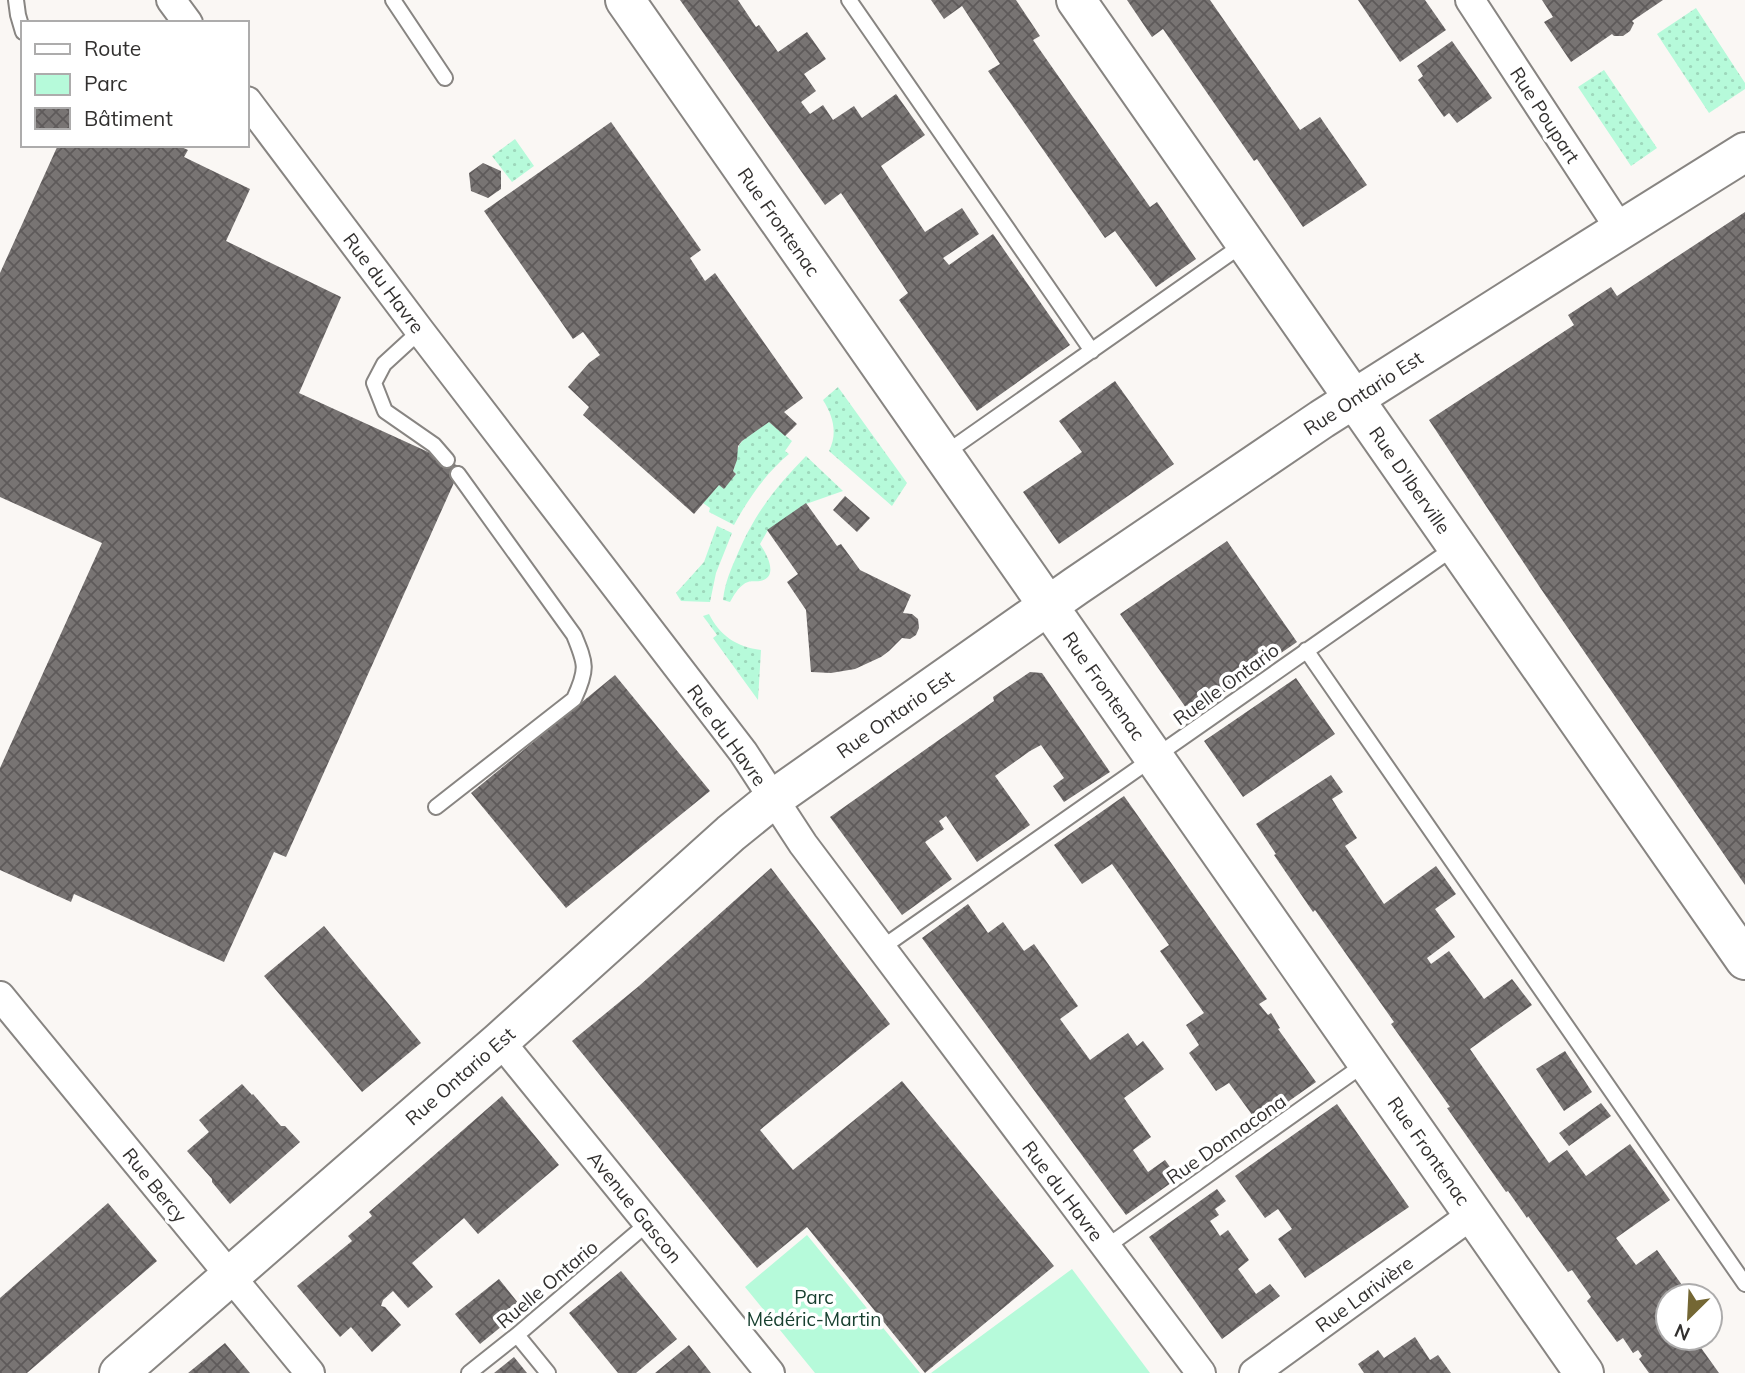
<svg xmlns="http://www.w3.org/2000/svg" width="1745" height="1373" viewBox="0 0 1745 1373" font-family="Mulish,sans-serif">
  <defs>
    <pattern id="grass-dots" width="8" height="8" patternUnits="userSpaceOnUse" patternTransform="scale(1.75)"><rect width="8" height="8" fill="#b6fada"/><path d="M2 2h.1M6 6h.1" fill="none" stroke="#9dd7bb" stroke-width="1.8" stroke-linecap="round"/></pattern>
    <pattern id="building-cross-hatch" width="8" height="8" patternUnits="userSpaceOnUse" patternTransform="scale(1.75)"><rect width="8" height="8" fill="#787473"/><path d="M0 0l8 8M0 8l8-8" fill="none" stroke="#5e5a5a"/></pattern>
  </defs>
  <rect width="100%" height="100%" fill="#faf7f4"/>
  <!-- grass -->
  <path fill="url(#grass-dots)" d="M 1696,8 L 1745,83 L 1745,89 L 1709,113 L 1657,34 Z
    M 1604,70 L 1657,148 L 1631,166 L 1578,87 Z
    M 515,139 L 534,166 L 512,182 L 492,156 Z
    M 838,387 L 907,483 L 892,506 L 829,451 C 838,433 833,416 823,400 Z
    M 769,422 L 792,441 L 785,451 L 789,454 C 766,473 748,499 734,525 L 709,512 L 710,508 L 703,503 L 719,485 L 724,488 L 736,474 L 733,471 C 738,461 735,457 738,448 C 742,437 759,429 769,422 Z
    M 806,456 L 843,491 L 806,504 L 768,530 L 760,544 C 766,553 780,577 760,581 C 753,582 750,580 744,584 C 738,588 734,595 730,602 L 723,600 C 725,582 731,569 738,553 C 755,513 776,487 806,456 Z
    M 717,526 L 732,533 L 716,573 L 710,602 L 681,601 L 676,593 L 704,562 Z
    M 709,614 C 720,636 737,647 761,650 L 758,700 L 713,638 L 717,635 L 703,616 Z"/>
  <!-- green -->
  <path fill="#b6fada" d="M 807,1235 L 920,1373 L 815,1373 L 745,1287 Z
    M 1072,1269 L 1150,1373 L 931,1373 Z"/>
  <!-- building -->
  <path fill="url(#building-cross-hatch)" d="M 680,0 L 738,0 L 756,27 L 759,25 L 778,52 L 807,32 L 826,59 L 804,74 L 816,91 L 801,102 L 810,114 L 823,105 L 833,120 L 854,106 L 862,118 L 896,94 L 925,135 L 881,166 L 925,232 L 962,208 L 979,234 L 943,258 L 949,265 L 993,234 L 1070,345 L 977,411 L 899,300 L 908,293 L 841,193 L 825,205 Z
    M 931,0 L 1016,0 L 1040,36 L 1033,40 L 1150,207 L 1157,202 L 1196,259 L 1156,287 L 1115,231 L 1105,238 L 988,71 L 1000,64 L 962,6 L 944,19 Z
    M 1127,0 L 1210,0 L 1300,130 L 1320,117 L 1367,185 L 1303,227 L 1257,159 L 1254,161 L 1163,29 L 1152,37 Z
    M 1358,0 L 1425,0 L 1446,30 L 1400,62 Z
    M 1542,0 L 1663,0 L 1632,21 L 1634,23 L 1630,31 L 1623,36 L 1614,36 L 1612,34 L 1571,62 L 1544,22 L 1553,17 Z
    M 1452,41 L 1492,98 L 1457,123 L 1449,113 L 1444,117 L 1418,80 L 1423,76 L 1417,66 Z
    M 611,122 L 701,250 L 690,258 L 705,281 L 715,273 L 803,398 L 784,412 L 797,424 L 785,436 L 769,422 L 742,441 L 738,446 L 737,460 L 733,471 L 736,474 L 724,489 L 719,485 L 694,514 L 583,415 L 589,407 L 568,387 L 589,363 L 600,355 L 583,332 L 573,339 L 484,211 Z
    M 58,145 L 177,145 L 188,150 L 184,157 L 250,189 L 226,241 L 341,297 L 299,393 L 461,467 L 286,857 L 274,852 L 224,962 L 74,894 L 71,902 L 0,870 L 0,768 L 102,543 L 0,497 L 0,273 Z
    M 483,163 L 501,171 L 501,189 L 488,198 L 471,191 L 469,173 Z
    M 1745,212 L 1745,885 L 1541,589 L 1429,420 L 1574,325 L 1568,315 L 1611,287 L 1617,296 Z
    M 1115,381 L 1174,464 L 1059,544 L 1023,492 L 1082,452 L 1059,421 Z
    M 845,496 L 870,518 L 857,532 L 833,510 Z
    M 806,503 L 837,546 L 841,544 L 860,570 L 911,595 L 903,613 L 912,614 L 918,619 L 919,628 L 916,635 L 910,639 L 902,638 L 889,651 L 881,657 L 855,669 L 831,673 L 811,672 L 806,610 L 787,582 L 798,574 L 767,530 Z
    M 1227,541 L 1297,642 L 1191,715 L 1120,614 Z
    M 1030,672 L 1042,673 L 1110,772 L 1064,802 L 1053,786 L 1064,778 L 1041,745 L 1030,751 L 995,776 L 1030,825 L 977,862 L 946,816 L 939,821 L 944,829 L 925,842 L 952,879 L 902,915 L 830,817 L 994,701 L 993,697 Z
    M 615,675 L 710,791 L 566,908 L 471,793 Z
    M 1296,678 L 1335,734 L 1243,797 L 1204,741 Z
    M 1331,775 L 1343,792 L 1332,799 L 1357,838 L 1345,846 L 1384,904 L 1436,866 L 1456,894 L 1435,909 L 1455,937 L 1427,958 L 1431,964 L 1449,951 L 1484,999 L 1512,979 L 1532,1005 L 1470,1049 L 1549,1163 L 1567,1150 L 1586,1176 L 1630,1144 L 1670,1200 L 1616,1238 L 1636,1265 L 1657,1250 L 1687,1292 L 1682,1296 L 1668,1296 L 1668,1338 L 1694,1338 L 1719,1373 L 1649,1373 L 1639,1359 L 1642,1356 L 1638,1350 L 1633,1353 L 1623,1338 L 1617,1342 L 1587,1301 L 1591,1297 L 1572,1270 L 1568,1272 L 1528,1216 L 1527,1218 L 1508,1191 L 1506,1192 L 1447,1108 L 1450,1107 L 1391,1024 L 1394,1022 L 1315,910 L 1313,912 L 1274,855 L 1276,854 L 1256,824 Z
    M 1124,796 L 1267,999 L 1259,1004 L 1268,1015 L 1271,1013 L 1280,1028 L 1278,1029 L 1316,1082 L 1258,1123 L 1229,1083 L 1216,1091 L 1189,1053 L 1199,1045 L 1186,1025 L 1204,1013 L 1160,951 L 1169,945 L 1112,864 L 1082,884 L 1054,845 Z
    M 771,868 L 890,1024 L 760,1130 L 793,1170 L 902,1081 L 1054,1266 L 925,1373 L 807,1227 L 757,1268 L 572,1041 L 639,986 Z
    M 968,904 L 988,933 L 1003,922 L 1024,951 L 1034,944 L 1078,1006 L 1060,1019 L 1090,1060 L 1128,1033 L 1137,1046 L 1143,1041 L 1164,1069 L 1124,1098 L 1151,1137 L 1133,1150 L 1148,1172 L 1165,1160 L 1178,1178 L 1126,1215 L 922,938 Z
    M 324,926 L 421,1043 L 362,1092 L 264,976 Z
    M 1565,1051 L 1592,1092 L 1564,1111 L 1536,1069 Z
    M 242,1084 L 252,1095 L 253,1094 L 281,1126 L 285,1126 L 300,1142 L 230,1204 L 212,1182 L 212,1179 L 187,1151 L 209,1132 L 199,1120 Z
    M 502,1096 L 559,1165 L 478,1234 L 464,1218 L 412,1263 L 433,1287 L 408,1308 L 393,1291 L 383,1300 L 381,1306 L 385,1307 L 401,1325 L 372,1352 L 351,1327 L 340,1337 L 297,1286 L 352,1241 L 348,1236 L 372,1216 L 369,1212 Z
    M 1601,1103 L 1611,1116 L 1569,1146 L 1559,1133 Z
    M 1337,1104 L 1409,1207 L 1305,1278 L 1278,1239 L 1292,1229 L 1278,1209 L 1265,1218 L 1235,1176 Z
    M 1217,1189 L 1226,1201 L 1215,1209 L 1219,1215 L 1210,1221 L 1220,1236 L 1228,1230 L 1249,1260 L 1238,1269 L 1256,1294 L 1270,1284 L 1280,1296 L 1222,1339 L 1149,1237 Z
    M 108,1203 L 157,1261 L 27,1373 L 0,1373 L 0,1298 Z
    M 621,1271 L 677,1339 L 636,1373 L 618,1373 L 569,1313 Z
    M 499,1279 L 523,1309 L 480,1344 L 455,1314 Z
    M 1415,1337 L 1430,1360 L 1438,1355 L 1451,1373 L 1364,1373 L 1358,1364 L 1378,1350 L 1384,1358 Z
    M 225,1343 L 250,1373 L 188,1373 Z
    M 689,1345 L 711,1373 L 655,1373 Z
    M 514,1357 L 527,1373 L 494,1373 Z"/>
  <g fill="none" stroke-linecap="round" stroke-linejoin="round">
    <!-- service casing -->
    <g stroke="#888582" stroke-width="18">
      <path id="service" d="M 16,0 L 18,15 L 23,32
        M 393,0 L 445,78
        M 849,0 L 1092,351
        M 420,331 L 384,364 L 374,383 L 385,411 L 434,445 L 447,460
        M 944,454 L 1245,243
        M 1306,650 L 1745,1284
        M 436,807 L 574,699 C 588,669 586,664 574,635 L 458,474
        M 880,949 L 1455,547
        M 1106,1247 L 1366,1063
        M 517,1335 L 548,1373
        M 469,1373 L 517,1335 L 648,1223"/>
    </g>
    <!-- minor casing -->
    <g stroke="#888582" stroke-width="32">
      <path id="minor" d="M 171,0 L 188,23
        M 1470,0 L 1620,229
        M 247,101 L 420,331 L 743,752 L 803,844 L 1201,1373
        M 0,996 L 310,1373
        M 500,1041 L 770,1373
        M 1254,1373 L 1473,1214"/>
    </g>
    <!-- secondary casing -->
    <g stroke="#888582" stroke-width="42">
      <path id="secondary" d="M 625,0 L 1584,1373
        M 1076,0 L 1745,960
        M 119,1373 L 500,1041 L 731,833 L 773,799 L 1076,586 L 1322,419 L 1590,249 L 1745,152"/>
    </g>
    <!-- service -->
    <use href="#service" stroke="#fff" stroke-width="14"/>
    <!-- minor -->
    <use href="#minor" stroke="#fff" stroke-width="28"/>
    <!-- secondary -->
    <use href="#secondary" stroke="#fff" stroke-width="38"/>
  </g>
  <g text-anchor="middle" dominant-baseline="central" stroke-width="7" stroke-linejoin="round" paint-order="stroke">
    <!-- street labels -->
    <g font-size="19" fill="#32302f" stroke="#fff">
      <text transform="translate(1545 115) rotate(57)">Rue Poupart</text>
      <text transform="translate(779 222) rotate(55)">Rue Frontenac</text>
      <text transform="translate(384 283) rotate(53)">Rue du Havre</text>
      <text transform="translate(1363 393) rotate(-33)">Rue Ontario Est</text>
      <text transform="translate(1410 480) rotate(55)">Rue D'Iberville</text>
      <text transform="translate(1226 684) rotate(-36)">Ruelle Ontario</text>
      <text transform="translate(1104 686) rotate(55)">Rue Frontenac</text>
      <text transform="translate(895 714) rotate(-35)">Rue Ontario Est</text>
      <text transform="translate(727 735) rotate(54)">Rue du Havre</text>
      <text transform="translate(460 1076) rotate(-41)">Rue Ontario Est</text>
      <text transform="translate(1226 1139) rotate(-35)">Rue Donnacona</text>
      <text transform="translate(1429 1151) rotate(55)">Rue Frontenac</text>
      <text transform="translate(155 1185) rotate(51)">Rue Bercy</text>
      <text transform="translate(1063 1191) rotate(53)">Rue du Havre</text>
      <text transform="translate(635 1207) rotate(51)">Avenue Gascon</text>
      <text transform="translate(547 1284) rotate(-40)">Ruelle Ontario</text>
      <text transform="translate(1364 1294) rotate(-36)">Rue Larivière</text>
    </g>
    <!-- park labels -->
    <g font-size="19" fill="#184030" stroke="#fff">
      <text x="814" y="1297">Parc<tspan x="814" dy="22">Médéric-Martin</tspan></text>
    </g>
  </g>
  <!-- legend -->
  <rect x="21" y="21" width="228" height="126" fill="#ffffff" stroke="#adacac" stroke-width="2"/>
  <rect x="35" y="44" width="35" height="10" fill="#ffffff" stroke="#adacac" stroke-width="2"/>
  <text x="84" y="56" font-size="21" fill="#32302f">Route</text>
  <rect x="35" y="74" width="35" height="21" fill="#b6fada" stroke="#adacac" stroke-width="2"/>
  <text x="84" y="91" font-size="21" fill="#32302f">Parc</text>
  <rect x="35" y="108" width="35" height="21" fill="url(#building-cross-hatch)" stroke="#adacac" stroke-width="2"/>
  <text x="84" y="126" font-size="21" fill="#32302f">Bâtiment</text>
  <!-- north arrow -->
  <g transform="translate(1689 1317) rotate(204)"><circle r="33" fill="#ffffff" stroke="#adacac" stroke-width="2"/>
  <path d="M0-5L12 26L0 18L-12 26Z" fill="#746734"/>
  <text y="-10" font-size="19" font-weight="bold" text-anchor="middle" fill="#32302f">N</text>
  </g>
</svg>
